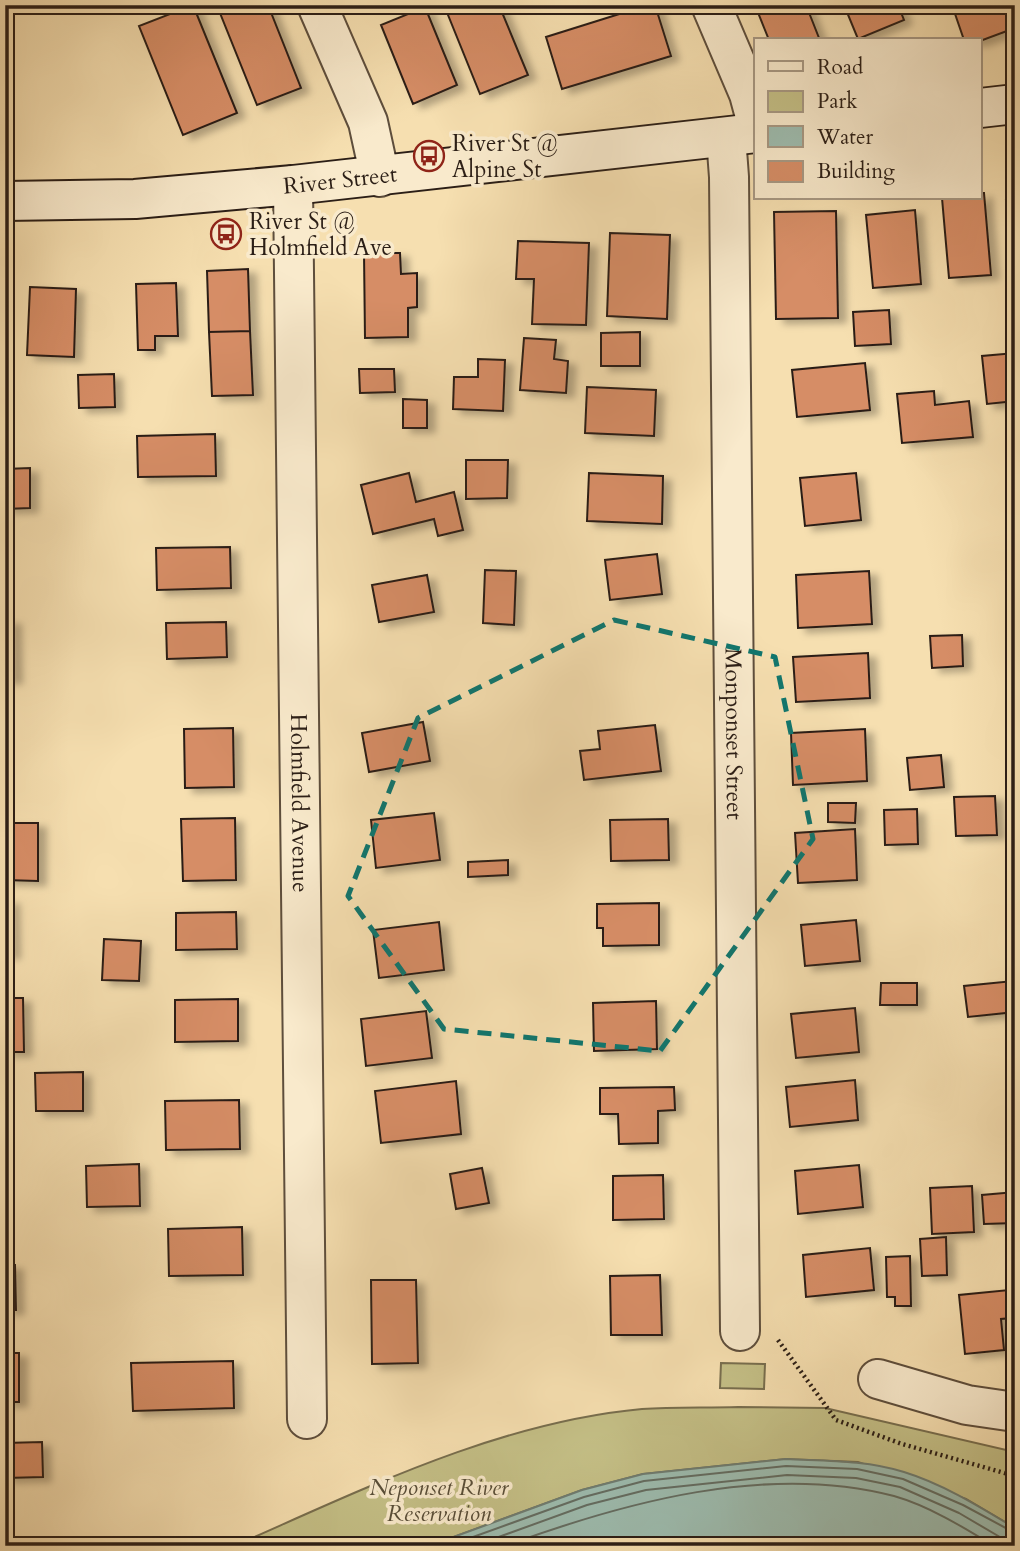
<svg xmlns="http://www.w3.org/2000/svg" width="1020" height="1551" viewBox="0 0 1020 1551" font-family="Cardo,serif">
  <defs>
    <filter id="shadow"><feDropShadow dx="8" dy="4.5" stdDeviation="3.5" flood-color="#0004"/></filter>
  </defs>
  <rect width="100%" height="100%" fill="#f6dfb0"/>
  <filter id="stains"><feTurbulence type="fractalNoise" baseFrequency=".00286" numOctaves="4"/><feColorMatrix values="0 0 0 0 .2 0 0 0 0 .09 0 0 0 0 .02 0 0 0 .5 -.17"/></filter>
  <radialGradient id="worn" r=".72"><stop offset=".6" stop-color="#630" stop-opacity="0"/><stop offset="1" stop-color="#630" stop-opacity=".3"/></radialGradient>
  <!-- green -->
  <path fill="#c4bf86" stroke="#786e4e" stroke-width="2" d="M 721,1363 L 765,1364 L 764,1389 L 720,1388 Z
    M 738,1407 L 825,1408 L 1015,1452 L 1015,1528 L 966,1499 L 858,1462 L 786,1459 L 643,1474 L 582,1490 L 429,1546 L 234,1546 C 364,1489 499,1422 642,1409 C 674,1407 706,1408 738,1407 Z"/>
  <!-- water -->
  <path fill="#9dbcaf" stroke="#6f7d72" stroke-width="2" d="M 786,1459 C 826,1461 866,1460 904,1472 C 943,1484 980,1507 1015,1528 L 1015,1546 L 429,1546 L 582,1490 L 643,1474 Z"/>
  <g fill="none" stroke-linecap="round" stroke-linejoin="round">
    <!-- shore -->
    <path stroke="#646d62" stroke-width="2" d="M 448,1546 L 584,1497 L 644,1481 L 786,1466 L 857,1469 L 903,1479 L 963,1505 L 1015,1533
      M 474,1546 L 587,1505 L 646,1490 L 787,1475 L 856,1478 L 900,1487 L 959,1513 L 1005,1540 L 1015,1542
      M 505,1546 C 625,1502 767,1463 894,1496 C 929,1506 963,1527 994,1546"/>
  </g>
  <!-- building -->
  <path fill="#d68d66" stroke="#2b1e16" stroke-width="2" filter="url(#shadow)" d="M 193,5 L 237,113 L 183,135 L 139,26 Z
    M 240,5 L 268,5 L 301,88 L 257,105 L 220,13 Z
    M 444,5 L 499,5 L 528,75 L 480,94 Z
    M 648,5 L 655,5 L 671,56 L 562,89 L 546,37 Z
    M 755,5 L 806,5 L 819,38 L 769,40 Z
    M 844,5 L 898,5 L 904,20 L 858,39 Z
    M 952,5 L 1015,5 L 1015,28 L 980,41 L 964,40 Z
    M 425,7 L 457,85 L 413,104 L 381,25 Z
    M 980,193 L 984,193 L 991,275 L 949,278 L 942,198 L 980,198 Z
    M 1015,199 L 1015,278 L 1014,278 L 1006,200 Z
    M 915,210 L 921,284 L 873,288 L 866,215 Z
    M 836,211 L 838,318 L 776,319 L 774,212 Z
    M 610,233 L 670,235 L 667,319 L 607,316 Z
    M 518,241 L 589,243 L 586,325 L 532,324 L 534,279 L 516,279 Z
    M 364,253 L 400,253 L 401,274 L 417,273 L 417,307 L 408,308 L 408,337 L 365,338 Z
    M 248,269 L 250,331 L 209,332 L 207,271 Z
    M 176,283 L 178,336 L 155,336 L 155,350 L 138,350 L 136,284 Z
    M 30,287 L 76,289 L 74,357 L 27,355 Z
    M 889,310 L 891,344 L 855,346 L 853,312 Z
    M 250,331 L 253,395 L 212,396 L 209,332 Z
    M 640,332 L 640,366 L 601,366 L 601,333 Z
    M 524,338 L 556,340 L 554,359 L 568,361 L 566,393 L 520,390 Z
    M 1015,353 L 1015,401 L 987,404 L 982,356 Z
    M 478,359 L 505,360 L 503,411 L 453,409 L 454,377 L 478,377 Z
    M 865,363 L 870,410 L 797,417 L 792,370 Z
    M 359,369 L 394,369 L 395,392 L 360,393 Z
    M 114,374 L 115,407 L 79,408 L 78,375 Z
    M 587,387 L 656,390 L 654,436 L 585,433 Z
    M 934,391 L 935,405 L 969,401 L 973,437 L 902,443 L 897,394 Z
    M 403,399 L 427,400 L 427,428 L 403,428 Z
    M 215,434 L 216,476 L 138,477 L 137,436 Z
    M 466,460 L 508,460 L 507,498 L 466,499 Z
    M 30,468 L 30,508 L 5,509 L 5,469 Z
    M 409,473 L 416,502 L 454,492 L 463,530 L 438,536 L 434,519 L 373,534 L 361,485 Z
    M 589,473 L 663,476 L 662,524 L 587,521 Z
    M 856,473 L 861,520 L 805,526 L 800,478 Z
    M 230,547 L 231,588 L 157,590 L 156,548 Z
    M 657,554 L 662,594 L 610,600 L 605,560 Z
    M 485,570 L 516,571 L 514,625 L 483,623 Z
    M 869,571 L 872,624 L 798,628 L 796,575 Z
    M 427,575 L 434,612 L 379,622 L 372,585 Z
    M 5,620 L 13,620 L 14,679 L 5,679 Z
    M 226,622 L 227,657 L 167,659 L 166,623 Z
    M 962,635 L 963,666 L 932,668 L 930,636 Z
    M 868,653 L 870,698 L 796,702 L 793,657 Z
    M 423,722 L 430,761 L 369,772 L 362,733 Z
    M 655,725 L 661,771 L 584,780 L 580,751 L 600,749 L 598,731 Z
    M 233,728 L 234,787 L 185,788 L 184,729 Z
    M 865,729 L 867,781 L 793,785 L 791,733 Z
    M 941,755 L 944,787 L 910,790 L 907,758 Z
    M 995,796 L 997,835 L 956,836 L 954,797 Z
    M 828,803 L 856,803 L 855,823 L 828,822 Z
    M 917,809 L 918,844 L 885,845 L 884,810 Z
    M 434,813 L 440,860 L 376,868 L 371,820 Z
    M 235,818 L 236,880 L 183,881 L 181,819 Z
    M 668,819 L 669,860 L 611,861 L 610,820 Z
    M 5,823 L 38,823 L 38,881 L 5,880 Z
    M 855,829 L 857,880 L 798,883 L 795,833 Z
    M 508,860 L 508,875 L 468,877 L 468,862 Z
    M 5,900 L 11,900 L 12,954 L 5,954 Z
    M 659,903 L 659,945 L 603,946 L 603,928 L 597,928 L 597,904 Z
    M 236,912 L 237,949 L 176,950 L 176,913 Z
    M 856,920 L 860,961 L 805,966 L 801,925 Z
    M 439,922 L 444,970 L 379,978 L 373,930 Z
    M 104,939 L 141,941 L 139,981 L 102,980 Z
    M 1013,981 L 1015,1012 L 968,1017 L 964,986 Z
    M 881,983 L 917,983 L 917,1005 L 880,1005 Z
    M 5,998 L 23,998 L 24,1052 L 5,1052 Z
    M 238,999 L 238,1041 L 175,1042 L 175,1000 Z
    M 656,1001 L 657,1049 L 594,1051 L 593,1003 Z
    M 855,1008 L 859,1052 L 796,1058 L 791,1014 Z
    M 426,1011 L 432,1058 L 366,1066 L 361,1019 Z
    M 83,1072 L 83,1111 L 36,1111 L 35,1073 Z
    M 855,1080 L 858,1120 L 790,1127 L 786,1087 Z
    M 456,1081 L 461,1134 L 381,1143 L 375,1091 Z
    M 674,1087 L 675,1110 L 658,1111 L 658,1143 L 619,1144 L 618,1114 L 600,1114 L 600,1088 Z
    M 239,1100 L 240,1149 L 166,1150 L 165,1101 Z
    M 139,1164 L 140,1206 L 87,1207 L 86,1166 Z
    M 859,1165 L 863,1207 L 798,1214 L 795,1171 Z
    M 482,1168 L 489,1203 L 456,1209 L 450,1174 Z
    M 663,1175 L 664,1219 L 613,1220 L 613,1176 Z
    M 972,1186 L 974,1232 L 932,1234 L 930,1188 Z
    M 1015,1192 L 1015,1223 L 984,1224 L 982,1195 Z
    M 242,1227 L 243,1275 L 169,1276 L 168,1229 Z
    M 946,1237 L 947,1275 L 922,1276 L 920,1239 Z
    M 870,1248 L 874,1290 L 806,1297 L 803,1255 Z
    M 910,1256 L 911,1306 L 895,1306 L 895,1297 L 887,1297 L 886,1257 Z
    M 5,1265 L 15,1265 L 16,1310 L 5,1310 Z
    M 660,1275 L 662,1335 L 611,1335 L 610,1276 Z
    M 371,1280 L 416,1280 L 418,1363 L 372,1364 Z
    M 1009,1290 L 1012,1318 L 1001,1319 L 1004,1350 L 965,1354 L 959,1295 Z
    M 5,1353 L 19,1353 L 19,1402 L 5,1402 Z
    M 233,1361 L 234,1408 L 133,1411 L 131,1363 Z
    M 42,1442 L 43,1477 L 5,1478 L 5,1443 Z"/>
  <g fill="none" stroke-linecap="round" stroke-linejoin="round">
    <!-- street casing -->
    <g stroke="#5e4e3c" stroke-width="42">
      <g id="street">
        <path d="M 317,5 L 368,122 L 380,177"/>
        <path d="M 711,5 L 749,94 L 756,120"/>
        <path id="s1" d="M 726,137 L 729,177 L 740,1331"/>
        <path id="s2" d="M 293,185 L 307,1419"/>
        <path d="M 878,1379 L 967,1405 L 1015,1412"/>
      </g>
    </g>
    <!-- secondary casing -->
    <g stroke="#2b1e16" stroke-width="42">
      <g id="secondary">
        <path d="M 980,108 L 1015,104"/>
        <path id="s3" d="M 5,201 L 135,199 L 293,185 L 756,133"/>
      </g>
    </g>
    <!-- path -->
    <path stroke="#2b1e16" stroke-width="4.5" stroke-dasharray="2 3.5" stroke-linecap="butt" d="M 778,1340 L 836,1420 L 902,1444 L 1015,1476"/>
    <!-- street -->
    <use href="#street" stroke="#f9eacc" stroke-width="38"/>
    <!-- secondary -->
    <use href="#secondary" stroke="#f9eacc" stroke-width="38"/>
  </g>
  <!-- marked area -->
  <path fill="none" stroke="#0f766e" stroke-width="5" stroke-dasharray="14 9" stroke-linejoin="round" d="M 614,620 L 775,657 L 813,839 L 660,1051 L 444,1029 L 348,896 L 418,718 Z"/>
  <!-- icons -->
  <defs>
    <g id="bus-ring" transform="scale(1.575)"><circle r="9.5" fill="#f9eacc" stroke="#8f2418" stroke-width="1.5"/><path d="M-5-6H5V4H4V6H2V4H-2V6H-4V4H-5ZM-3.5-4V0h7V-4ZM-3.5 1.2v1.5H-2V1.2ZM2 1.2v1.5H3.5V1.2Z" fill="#8f2418"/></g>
  </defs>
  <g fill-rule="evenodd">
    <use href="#bus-ring" x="429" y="156"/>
    <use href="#bus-ring" x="226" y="234"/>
  </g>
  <g text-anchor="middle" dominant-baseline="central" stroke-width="7" stroke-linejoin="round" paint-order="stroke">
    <!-- poi labels -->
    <g font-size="23" fill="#2b1e16" stroke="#f9eacc" text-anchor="start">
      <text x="452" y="143">River St @<tspan x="452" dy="26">Alpine St</tspan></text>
      <text x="249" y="221">River St @<tspan x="249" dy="26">Holmfield Ave</tspan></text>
    </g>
    <!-- street labels -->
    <g font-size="23" fill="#2b1e16" stroke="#f9eacc">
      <text stroke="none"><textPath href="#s3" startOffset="336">River Street</textPath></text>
      <text stroke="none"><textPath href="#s1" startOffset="597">Monponset Street</textPath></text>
      <text stroke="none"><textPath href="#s2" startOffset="618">Holmfield Avenue</textPath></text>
    </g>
    <!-- park labels -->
    <g font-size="23" font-style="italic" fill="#594e38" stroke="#f9eacc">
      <text x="439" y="1487">Neponset River<tspan x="439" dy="26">Reservation</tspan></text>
    </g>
  </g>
  <!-- margin -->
  <rect width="1020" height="1551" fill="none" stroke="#f6dfb0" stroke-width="28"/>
  <rect x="7" y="7" width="1006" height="1537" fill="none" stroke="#2b1e16" stroke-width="3.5"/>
  <rect x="14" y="14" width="992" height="1523" fill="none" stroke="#2b1e16" stroke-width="2"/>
  <!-- legend -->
  <rect x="754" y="38" width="228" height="161" fill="#f9eacc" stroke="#a79883" stroke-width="2"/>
  <rect x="768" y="61" width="35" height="10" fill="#f9eacc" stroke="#a79883" stroke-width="2"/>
  <text x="817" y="74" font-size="21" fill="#2b1e16">Road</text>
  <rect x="768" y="91" width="35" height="21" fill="#c4bf86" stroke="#a79883" stroke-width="2"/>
  <text x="817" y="108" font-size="21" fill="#2b1e16">Park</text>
  <rect x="768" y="126" width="35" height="21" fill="#9dbcaf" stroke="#a79883" stroke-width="2"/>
  <text x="817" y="144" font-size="21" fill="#2b1e16">Water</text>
  <rect x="768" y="161" width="35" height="21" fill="#d68d66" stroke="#a79883" stroke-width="2"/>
  <text x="817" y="178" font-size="21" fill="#2b1e16">Building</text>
  <rect width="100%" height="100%" filter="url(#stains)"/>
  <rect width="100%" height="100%" fill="url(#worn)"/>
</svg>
